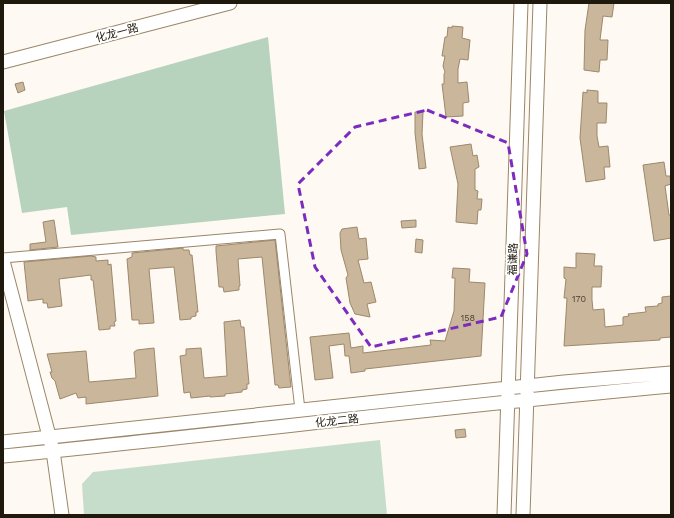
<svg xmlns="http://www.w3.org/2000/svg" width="674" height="518" viewBox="0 0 674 518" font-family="'Work Sans','Noto Sans SC',sans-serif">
  <rect width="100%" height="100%" fill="#fef9f3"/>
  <!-- green -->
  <path fill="#c7ddcb" d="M 380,440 L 387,515 L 84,515 L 82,484 L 93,472 Z"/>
  <!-- forest -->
  <path fill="#b7d3bd" d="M 268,37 L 285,214 L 71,235 L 67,207 L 22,213 L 4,111 Z"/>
  <!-- building -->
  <path fill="#c9b69b" stroke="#9d896b" d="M 589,3 L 614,3 L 612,17 L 603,16 L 600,40 L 608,40 L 607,60 L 600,60 L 599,72 L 584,70 L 585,30 Z
    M 452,26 L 463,27 L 462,38 L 470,40 L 468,60 L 460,59 L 458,69 L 458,83 L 467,82 L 469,102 L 463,103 L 463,116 L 446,117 L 442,84 L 444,84 L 444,74 L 445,72 L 443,66 L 445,56 L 442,56 L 445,37 L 447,37 L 448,27 L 452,28 Z
    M 23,82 L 25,90 L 18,93 L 15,84 Z
    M 587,90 L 598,91 L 598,103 L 607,103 L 606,123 L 597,123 L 597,136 L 599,147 L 608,146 L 610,167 L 604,167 L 605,179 L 586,182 L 580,138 L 583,92 L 587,93 Z
    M 415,112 L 423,112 L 422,134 L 426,168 L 419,169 L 415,133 Z
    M 471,144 L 473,156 L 477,155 L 479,167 L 475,169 L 475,190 L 478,191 L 477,199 L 482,199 L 481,210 L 478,210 L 477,224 L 456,222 L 458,184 L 450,147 Z
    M 664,162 L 666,176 L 670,176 L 671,184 L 665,186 L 669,215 L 671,215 L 671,238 L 654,241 L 643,165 Z
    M 54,220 L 58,247 L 30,250 L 30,244 L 46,242 L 43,222 Z
    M 416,220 L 416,227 L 402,228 L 401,221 Z
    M 357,227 L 359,239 L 366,238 L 368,259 L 358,260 L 364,283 L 371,282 L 376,302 L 367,304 L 370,317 L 355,314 L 350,303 L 346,278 L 348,275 L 341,250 L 340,233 L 342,229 Z
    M 416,239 L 423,240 L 422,253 L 415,252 Z
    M 275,240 L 291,387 L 279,388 L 278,385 L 275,385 L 262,257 L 238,259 L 240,286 L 239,286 L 239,290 L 224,292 L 223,287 L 219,287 L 216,251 L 216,246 Z
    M 183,248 L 183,250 L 189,250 L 190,255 L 192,255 L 198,312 L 196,312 L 196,316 L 191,317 L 191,319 L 180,320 L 174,267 L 149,269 L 154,323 L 139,324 L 139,320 L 132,320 L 127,259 L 132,257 L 132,253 Z
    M 576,253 L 595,254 L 594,266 L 602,266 L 601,287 L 592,287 L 592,300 L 593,310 L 604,309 L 605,327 L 623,325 L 623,317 L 629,316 L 628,314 L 646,312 L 645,307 L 658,306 L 658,304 L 662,303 L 662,297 L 671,296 L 671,337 L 660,338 L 660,340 L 564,346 L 567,298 L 564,298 L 566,279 L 564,278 L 564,267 L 576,268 Z
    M 91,256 L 96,257 L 96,261 L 108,260 L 108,265 L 111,264 L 116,321 L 114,322 L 115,326 L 110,326 L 110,329 L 99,330 L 93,280 L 91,280 L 91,275 L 59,279 L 62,306 L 48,308 L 47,303 L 43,303 L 43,299 L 28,301 L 24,262 Z
    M 453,268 L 470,269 L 469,282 L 485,283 L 481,356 L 365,369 L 365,371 L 351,373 L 349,356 L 345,356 L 344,344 L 329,346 L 333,378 L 315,380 L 310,337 L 349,333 L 351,348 L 363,346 L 363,353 L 431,345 L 430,340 L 445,341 L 454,311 L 455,278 L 452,278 Z
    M 240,320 L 241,327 L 244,327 L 249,384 L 247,384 L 247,389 L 242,390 L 242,392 L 225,394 L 225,396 L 210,397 L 210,396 L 191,398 L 190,392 L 184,393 L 180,356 L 186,355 L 186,349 L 201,348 L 204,378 L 227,376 L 224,322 Z
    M 154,348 L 158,396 L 86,404 L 86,397 L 78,398 L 76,393 L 60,399 L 55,381 L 52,378 L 50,372 L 52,372 L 47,354 L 86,351 L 89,382 L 136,378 L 134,352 L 137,350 Z
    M 465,429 L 466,437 L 456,438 L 455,430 Z"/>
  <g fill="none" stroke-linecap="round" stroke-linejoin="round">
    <!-- street casing -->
    <g stroke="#9a8668" stroke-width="11">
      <path id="street" d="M 3,258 L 280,234 L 300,410"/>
    </g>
    <!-- secondary casing -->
    <g stroke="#9a8668" stroke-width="15">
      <path id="secondary" d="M 3,62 L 230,3
        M 3,261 L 53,451 L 62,515
        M 3,442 L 564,382 L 671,373
        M 3,456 C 226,434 448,406 671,386
        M 504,515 L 521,3
        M 523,515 L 540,3"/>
    </g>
    <!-- street -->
    <use href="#street" stroke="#fff" stroke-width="9"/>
    <!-- secondary -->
    <use href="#secondary" stroke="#fff" stroke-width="13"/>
  </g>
  <!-- marked area -->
  <path fill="none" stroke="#7b2cbf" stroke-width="3" stroke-dasharray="8 5" stroke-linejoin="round" d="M 427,110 L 508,143 L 527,254 L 501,317 L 371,347 L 315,267 L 298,184 L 355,127 Z"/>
  <g text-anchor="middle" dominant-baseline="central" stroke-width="4" stroke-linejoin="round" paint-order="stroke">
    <!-- number labels -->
    <g font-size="9" fill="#4a4030">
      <text x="579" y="299">170</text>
      <text x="468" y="318">158</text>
    </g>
    <!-- street labels -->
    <g font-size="11" fill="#1f180c" stroke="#fff">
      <text transform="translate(117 33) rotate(-15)">化龙一路</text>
      <text transform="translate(513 259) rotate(-88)">福谦路</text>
      <text transform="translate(337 421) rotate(-6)">化龙二路</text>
    </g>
  </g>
  <!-- border -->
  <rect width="674" height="518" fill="none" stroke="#1f180c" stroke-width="8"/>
</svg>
